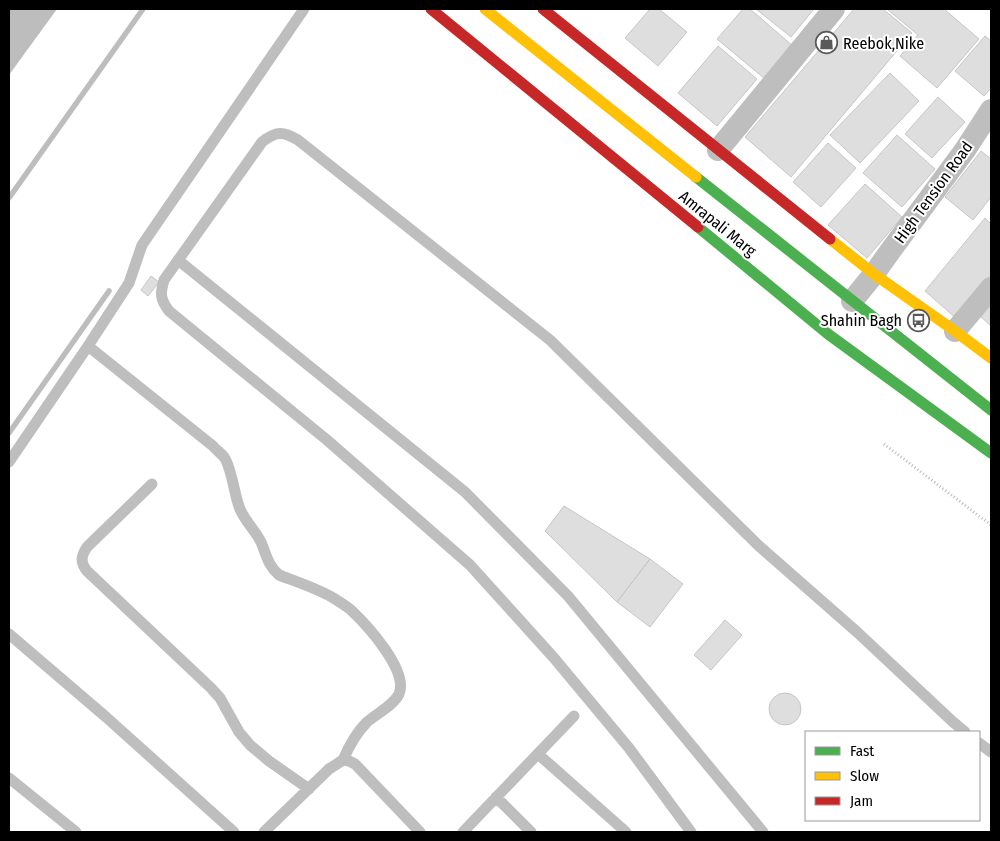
<svg xmlns="http://www.w3.org/2000/svg" width="1000" height="841" font-family="'Fira Sans Condensed',sans-serif">
	<rect width="100%" height="100%" fill="#fff"/>
	<path fill="#bdbdbd" d="M9 9H57L9 75Z"/>
	<g fill="none" stroke-linecap="round" stroke-linejoin="round">
		<path stroke="#bdbdbd" stroke-width="5.5" d="M9 198 143 9
			M9 433 109 291"/>
	</g>
	<path fill="#dedede" stroke="#c6c6c6" d="M650 9H659L687 32 658 66 625 38Z
		M743 9H750L793 46 765 79 717 39Z
		M756 9H814L791 37Z
		M854 9H883L912 33 791 177 745 137Z
		M887 9H944L979 39 937 88 900 56 918 35Z
		M985 36 991 41V88L984 96 955 71Z
		M718 46 757 79 717 126 678 93Z
		M890 73 919 101 860 163 830 135Z
		M938 97 965 122 932 158 905 134Z
		M897 135 935 169 902 207 863 173Z
		M828 143 856 168 821 207 793 182Z
		M981 151 991 159V197L973 220 945 197Z
		M865 184 902 217 867 258 828 225Z
		M985 218 991 224V278L957 319 925 291Z
		M151 276 159 282 148 296 141 290Z
		M991 300V326L979 315Z
		M564 506 650 559 617 602 545 531Z
		M650 559 683 584 650 627 617 602Z
		M725 620 742 635 711 670 694 655Z
		M769 709a16 16 0 1 1 32 0a16 16 0 1 1-32 0Z"/>
	<g fill="none" stroke-linecap="round" stroke-linejoin="round">
		<path stroke="#b9b9b9" stroke-width="3" stroke-dasharray="1 2.5" stroke-linecap="butt" d="M884 444 991 525"/>
		<path stroke="#bebebe" stroke-width="11" d="M178 260 465 492 568 596 763 832
			M88 346 213 446C216 450 221 453 224 457 232 468 234 495 240 509 245 521 255 530 261 542 266 554 268 566 279 575 297 582 319 589 335 599 341 603 346 606 351 610 367 625 409 671 399 694 394 705 376 714 367 722 356 733 349 746 343 760
			M9 462 88 346 129 283 142 245 304 9
			M152 484 87 547C81 556 80 562 87 571L211 688 220 698 239 732 250 745 269 761 309 789
			M9 634 106 717 234 832
			M979 743 991 752
			M538 754 626 832
			M9 778 76 832
			M496 797 531 832
			M264 832 329 769 343 760 349 761 355 764 420 832
			M463 832 574 716
			M691 832 629 748 554 658 470 565 327 440 169 311C160 299 160 294 164 280L262 142C276 131 283 131 298 140L550 340 759 546 857 632 952 721 965 732"/>
		<path stroke="#bebebe" stroke-width="22" d="M718 150 834 9
			M852 301 874 274 891 250 965 150 991 110
			M955 331 991 288"/>
		<path stroke="#4caf50" stroke-width="11" d="M696 177 991 410
			M698 227 828 334 991 453"/>
		<path stroke="#ffc107" stroke-width="11" d="M485 9 696 177
			M830 239 874 274 955 331 991 358"/>
		<path stroke="#c62828" stroke-width="11" d="M431 9 698 227
			M543 9 830 239"/>
	</g>
	<defs>
		<symbol id="shop-ring" viewBox="-11 -11 22 22"><circle r="9.5" fill="#fff" stroke="#595959" stroke-width="1.5"/><path d="M-5-2.5h2.3a2.7 3.5 0 0 1 5.4 0H5L5.5 6h-11ZM-1.5-2.5h3a1.5 2.3 0 0 0-3 0Z" fill="#595959"/></symbol>
		<symbol id="bus-ring" viewBox="-11 -11 22 22"><circle r="9.5" fill="#fff" stroke="#595959" stroke-width="1.5"/><path d="M-5-6H5V4H4V6H2V4H-2V6H-4V4H-5ZM-3.5-4V0h7V-4ZM-3.5 1.2v1.5H-2V1.2ZM2 1.2v1.5H3.5V1.2Z" fill="#595959"/></symbol>
	</defs>
	<g fill-rule="evenodd">
		<use href="#shop-ring" x="814" y="30" width="25" height="25"/>
		<use href="#bus-ring" x="906" y="308" width="25" height="25"/>
	</g>
	<g text-anchor="middle" stroke-width="4" stroke-linejoin="round" paint-order="stroke">
		<g font-size="16" fill="#000" stroke="#fff" text-anchor="start">
			<text x="843" y="49">Reebok,Nike</text>
			<text x="902" y="326" text-anchor="end">Shahin Bagh</text>
		</g>
		<g font-size="16" fill="#000" stroke="#fff">
			<text transform="translate(933 192) rotate(-54)" y="6">High Tension Road</text>
			<text transform="translate(718 223) rotate(39)" y="6">Amrapali Marg</text>
		</g>
	</g>
	<rect width="1000" height="841" fill="none" stroke="#000000" stroke-width="20"/>
	<rect x="805" y="731" width="175" height="90" fill="#ffffff" stroke="#999999"/>
	<rect x="815" y="747" width="25" height="8" fill="#4caf50" stroke="#999999"/>
	<text x="850" y="756" font-size="15" fill="#000000">Fast</text>
	<rect x="815" y="772" width="25" height="8" fill="#ffc107" stroke="#999999"/>
	<text x="850" y="781" font-size="15" fill="#000000">Slow</text>
	<rect x="815" y="797" width="25" height="8" fill="#c62828" stroke="#999999"/>
	<text x="850" y="806" font-size="15" fill="#000000">Jam</text>
</svg>
